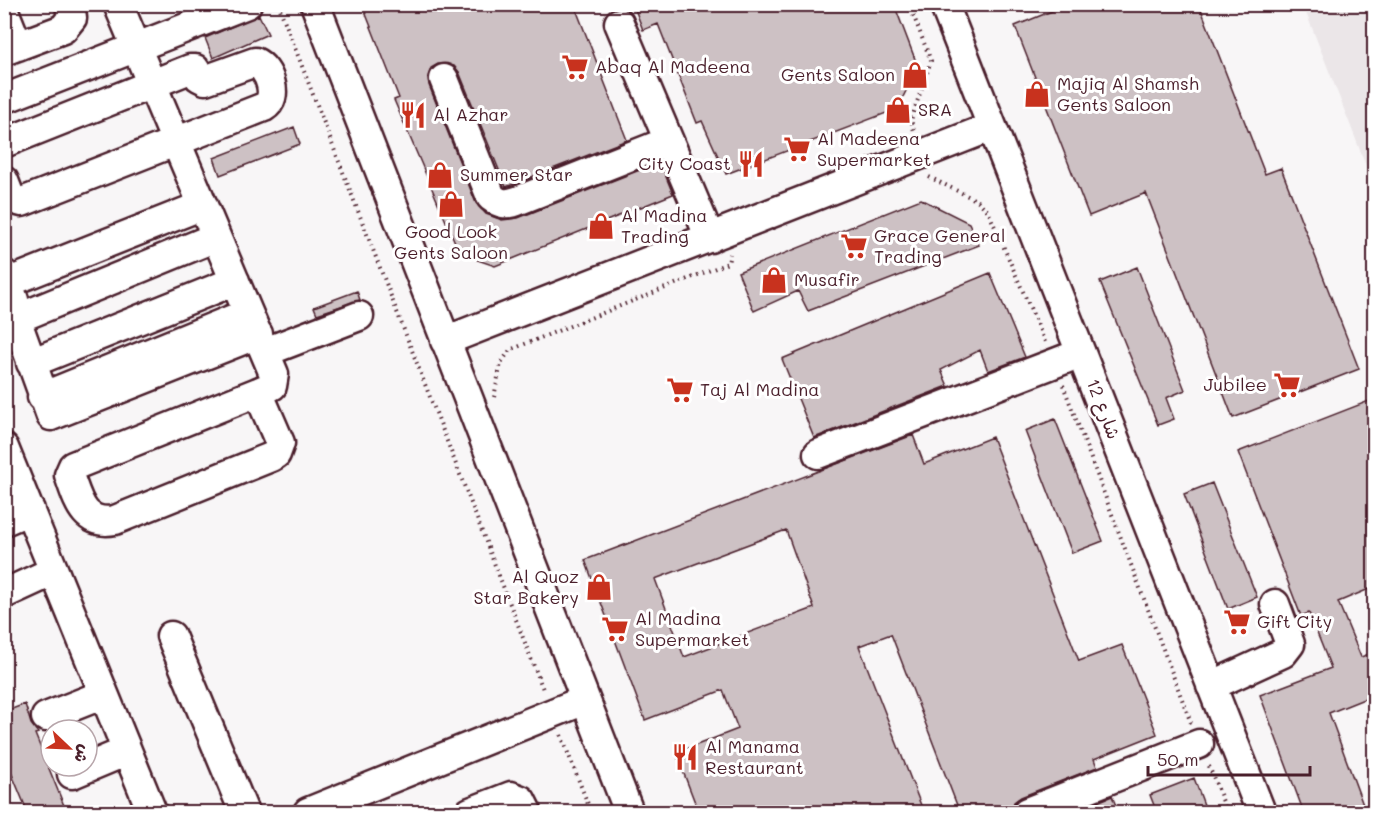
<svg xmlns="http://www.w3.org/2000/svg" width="1379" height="817" font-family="Mali,'Playpen Sans Arabic',sans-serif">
	<rect width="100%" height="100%" fill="#f8f6f7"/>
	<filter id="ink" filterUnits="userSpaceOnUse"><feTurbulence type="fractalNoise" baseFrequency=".0167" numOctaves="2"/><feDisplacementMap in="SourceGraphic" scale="12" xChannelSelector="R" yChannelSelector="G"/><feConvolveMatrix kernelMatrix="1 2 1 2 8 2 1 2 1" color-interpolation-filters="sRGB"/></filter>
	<g filter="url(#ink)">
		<path fill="#ebe6e8" d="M1303 5H1374V187L1353 132Z"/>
		<path fill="#cdc1c4" stroke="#4a1f2b" stroke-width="1.5" fill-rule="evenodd" d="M362 4H574L627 140 506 187 459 72 454 66 438 64 431 68 428 76 429 85 476 203 486 214 502 220 518 218 660 162 673 194 495 266 460 254 394 100 399 98Z
			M633 4H894L918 67 897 109 726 174 702 121 697 123 658 24 643 30Z
			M1069 4H1199L1265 174 1281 168 1359 369 1233 418 1146 193 1089 216 1015 26Z
			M259 15 268 34 213 58 205 38Z
			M294 127 300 144 220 175 214 158Z
			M921 199 969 223 979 245 808 311 798 291 754 311 738 272Z
			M1137 267 1185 390 1166 398 1174 419 1158 425 1100 282Z
			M990 273 1025 357 988 371 980 350 941 370 948 386 814 438 782 359Z
			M357 291 360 300 317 314 314 307Z
			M1374 399V587L1338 602 1361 657 1374 652V695L1329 713 1366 813H1304L1260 695 1331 668 1309 613 1301 616 1238 452Z
			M1055 419 1103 541 1072 553 1025 431Z
			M913 435 924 464 992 437 1079 661 1122 645 1157 734 1094 759 1097 767 1021 797 1014 802 1011 813H960L891 634 859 646 924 813H699L676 753 738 729 723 690 645 720 585 560ZM786 530 814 608 684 657 655 579Z
			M1212 483 1257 597 1228 609 1184 494Z
			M25 704 31 724 38 733 35 734 67 813H28L4 755V712Z
			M1194 778 1207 813H1157L1150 795Z
			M1112 796 1119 813H1071Z"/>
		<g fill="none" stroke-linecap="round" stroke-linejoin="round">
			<defs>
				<path id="minor" d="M118 4 274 374 272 386 258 392
					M315 4 629 812
					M944 4 1261 812
					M4 11 18 46
					M619 23 710 238
					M4 51 63 29 72 18 70 4
					M444 79 491 197C500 204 506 205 517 201L669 141
					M4 99 247 4
					M4 143 190 69H195L199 77 205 80 255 62C269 68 280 98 264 107L22 202 11 199 4 181
					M4 274 14 300 16 319 51 416 258 334
					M9 282 203 205
					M16 319 216 237
					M445 341 991 127
					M265 352 359 316
					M31 363 235 281
					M258 392 280 443 276 454 271 457 115 520C83 526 78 500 69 475L73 466Z
					M42 397 248 313
					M4 448 152 812
					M818 454 1081 353
					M4 521 30 510
					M4 594 54 571
					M171 636 244 812
					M1211 686 1283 653 1290 644 1275 604
					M46 717 104 694
					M72 774 127 751
					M308 812 585 700
					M470 812 511 796 521 800 527 812
					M1027 812 1199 744"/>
			</defs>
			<use href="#minor" stroke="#4a1f2b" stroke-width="33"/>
			<path stroke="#4a1f2b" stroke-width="4" stroke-dasharray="1.5 4.5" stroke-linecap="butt" d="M278 4 544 692
				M909 4 931 61 911 120 914 131
				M929 177 978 201 988 211 1045 342
				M1063 385 1191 723
				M494 397 501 363 510 350 728 263 730 254
				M561 735 591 812
				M1209 766 1227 812"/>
			<use href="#minor" stroke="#fff" stroke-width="28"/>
		</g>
	</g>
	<defs>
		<symbol id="supermarket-bare" viewBox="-9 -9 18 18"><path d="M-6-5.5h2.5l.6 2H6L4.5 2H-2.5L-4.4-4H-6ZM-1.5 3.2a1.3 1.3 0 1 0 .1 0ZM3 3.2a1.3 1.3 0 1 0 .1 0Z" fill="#c8321e" stroke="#fff" stroke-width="2.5" paint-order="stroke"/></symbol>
		<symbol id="shop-bare" viewBox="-9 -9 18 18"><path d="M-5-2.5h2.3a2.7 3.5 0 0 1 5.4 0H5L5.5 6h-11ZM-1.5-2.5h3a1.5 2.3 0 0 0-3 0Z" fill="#c8321e" stroke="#fff" stroke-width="2.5" paint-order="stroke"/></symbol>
		<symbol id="restaurant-bare" viewBox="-9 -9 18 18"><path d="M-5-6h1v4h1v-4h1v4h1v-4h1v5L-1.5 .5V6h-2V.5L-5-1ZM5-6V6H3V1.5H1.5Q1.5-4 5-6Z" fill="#c8321e" stroke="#fff" stroke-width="2.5" paint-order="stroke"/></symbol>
	</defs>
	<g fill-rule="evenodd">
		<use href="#supermarket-bare" x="556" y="48" width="38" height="38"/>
		<use href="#shop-bare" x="896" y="56" width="38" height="38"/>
		<use href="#shop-bare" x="1018" y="75" width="38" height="38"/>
		<use href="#shop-bare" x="879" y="91" width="38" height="38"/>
		<use href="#restaurant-bare" x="394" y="96" width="38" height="38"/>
		<use href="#supermarket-bare" x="778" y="130" width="38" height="38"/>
		<use href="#restaurant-bare" x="732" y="145" width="38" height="38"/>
		<use href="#shop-bare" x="421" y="156" width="38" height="38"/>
		<use href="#shop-bare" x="432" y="185" width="38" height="38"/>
		<use href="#shop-bare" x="582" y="207" width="38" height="38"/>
		<use href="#supermarket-bare" x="835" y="227" width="38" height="38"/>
		<use href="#shop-bare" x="755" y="261" width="38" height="38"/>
		<use href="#supermarket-bare" x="1268" y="366" width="38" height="38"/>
		<use href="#supermarket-bare" x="661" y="371" width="38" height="38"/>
		<use href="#shop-bare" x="580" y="568" width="38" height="38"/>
		<use href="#supermarket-bare" x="1218" y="603" width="38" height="38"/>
		<use href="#supermarket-bare" x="596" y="610" width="38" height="38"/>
		<use href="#restaurant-bare" x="666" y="738" width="38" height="38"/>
	</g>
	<g text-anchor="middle" stroke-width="6" stroke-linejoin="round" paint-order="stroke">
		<g font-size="18" fill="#4a1f2b" stroke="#fff" text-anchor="start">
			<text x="595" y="73">Abaq Al Madeena</text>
			<text x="895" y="81" text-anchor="end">Gents Saloon</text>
			<text x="1057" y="90">Majiq Al Shamsh<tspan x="1057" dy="21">Gents Saloon</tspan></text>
			<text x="918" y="116">SRA</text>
			<text x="433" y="121">Al Azhar</text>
			<text x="817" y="145">Al Madeena<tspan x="817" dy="21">Supermarket</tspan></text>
			<text x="731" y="170" text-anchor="end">City Coast</text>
			<text x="460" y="181">Summer Star</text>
			<text x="621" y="222">Al Madina<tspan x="621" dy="21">Trading</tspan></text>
			<text x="451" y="238" text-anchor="middle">Good Look<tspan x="451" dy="21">Gents Saloon</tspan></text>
			<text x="874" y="242">Grace General<tspan x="874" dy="21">Trading</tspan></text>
			<text x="794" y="286">Musafir</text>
			<text x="1267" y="391" text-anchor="end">Jubilee</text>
			<text x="700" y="396">Taj Al Madina</text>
			<text x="579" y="583" text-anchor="end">Al Quoz<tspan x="579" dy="21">Star Bakery</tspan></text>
			<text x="635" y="625">Al Madina<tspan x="635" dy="21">Supermarket</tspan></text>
			<text x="1257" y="628">Gift City</text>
			<text x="705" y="753">Al Manama<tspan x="705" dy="21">Restaurant</tspan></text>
		</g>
		<g font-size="18" fill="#4a1f2b" stroke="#fff">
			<text transform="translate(1103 409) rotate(69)" y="6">شارع 12</text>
		</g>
	</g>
	<rect width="1379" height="817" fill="none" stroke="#fff" stroke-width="24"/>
	<rect x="12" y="12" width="1355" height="793" fill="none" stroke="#4a1f2b" stroke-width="2" filter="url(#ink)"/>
	<g transform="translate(69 748) rotate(113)"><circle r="28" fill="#ffffff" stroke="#b7a5aa" stroke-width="1.5"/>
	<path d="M0-4.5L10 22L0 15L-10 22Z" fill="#c8321e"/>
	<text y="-9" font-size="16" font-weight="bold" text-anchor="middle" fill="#4a1f2b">ش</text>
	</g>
	<path d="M1148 766v9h162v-9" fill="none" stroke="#4a1f2b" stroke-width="3"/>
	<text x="1157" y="766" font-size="18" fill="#4a1f2b" stroke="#ffffff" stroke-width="4.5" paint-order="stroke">50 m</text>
</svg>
